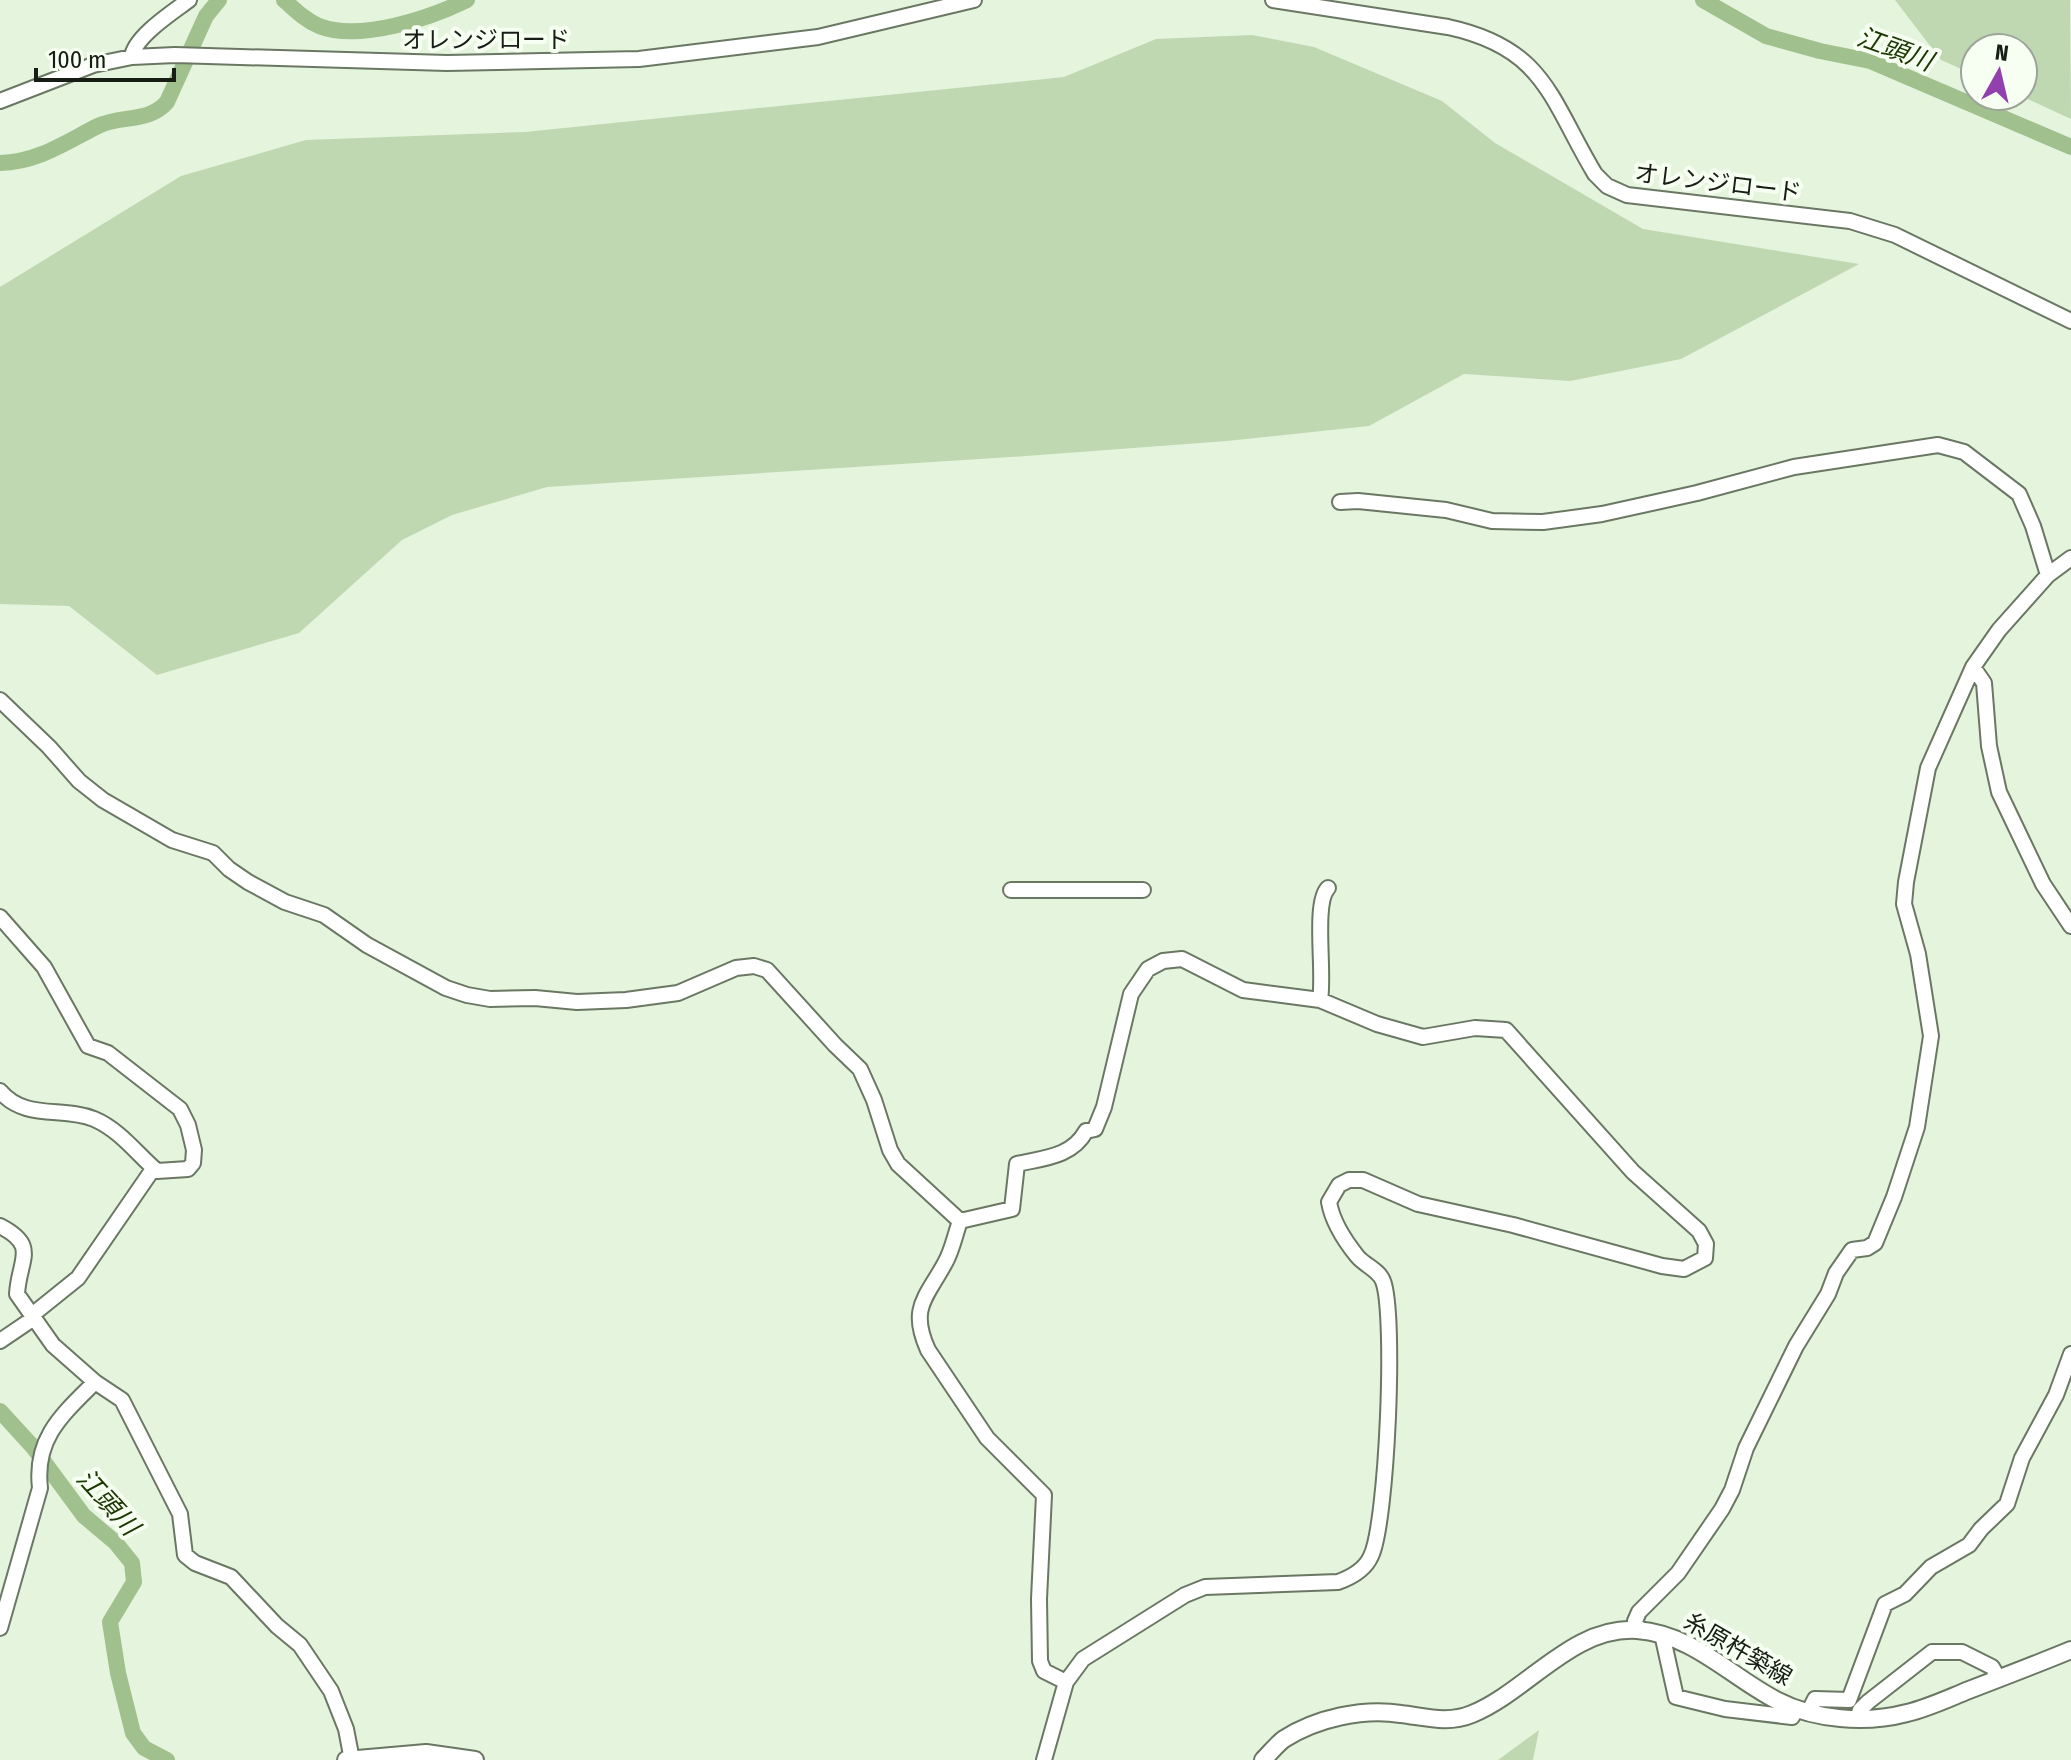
<svg xmlns="http://www.w3.org/2000/svg" width="2071" height="1760" font-family="'Fira Sans Condensed','Noto Sans JP',sans-serif">
	<rect width="100%" height="100%" fill="#e5f4dd"/>
	<path fill="#bfd8b1" d="M1895 0H2070L2071 119 2021 96H2023V48H1975V75L1941 60Z
		M1252 35 1314 47 1442 101 1495 143 1643 229 1859 264 1681 359 1570 381 1464 374 1369 426 1227 441 1026 456 547 487 452 515 402 540 299 633 157 675 69 606 0 604V287L181 176 306 140 525 132 1064 77 1156 39Z
		M1539 1730 1533 1760H1498Z"/>
	<g fill="none" stroke-linecap="round" stroke-linejoin="round">
		<path stroke="#a0c08d" stroke-width="16" d="M284 0C295 10 305 20 319 26 360 42 430 18 467 0
			M1703 0 1766 36 1820 51 1870 61 2071 147
			M0 163C38 162 66 142 98 126 121 115 149 123 167 102L206 16 219 0
			M0 1411 33 1447 84 1516 115 1542 132 1563 134 1582 110 1622 118 1673 133 1733 144 1748 167 1760"/>
		<defs>
			<path id="minor" d="M1273 0 1448 27C1545 48 1550 99 1595 174L1607 186 1627 195 1850 221 1895 235 2071 321
				M132 57C134 37 173 12 189 0
				M0 101 93 65 132 57 175 55 447 63 639 59 818 37 974 0
				M1340 502 1358 501 1446 510 1492 521 1543 522 1602 514 1697 493 1794 467 1938 445 1964 452 2019 494 2033 526 2048 575
				M1973 667 1984 683 1989 746 1999 792 2043 884 2071 926
				M0 700 49 747 79 781 103 800 172 840 213 853 229 869 248 882 285 902 324 915 367 945 446 988 467 995 490 999 535 998 577 1002 626 1000 678 993 736 968 754 966 767 970 835 1045 860 1069 874 1100 890 1150 898 1164 960 1221
				M1011 890H1143
				M0 917 44 967 88 1046 108 1053 180 1109 188 1125 194 1150 193 1163 188 1169 157 1171C137 1154 120 1130 94 1119 63 1106 25 1121 0 1091
				M1320 1000C1325 974 1313 903 1328 888
				M960 1221 1012 1209 1017 1164C1043 1158 1072 1157 1086 1131L1095 1129 1104 1107 1131 994 1148 969 1163 961 1182 959 1243 990 1320 1000 1377 1024 1423 1037 1475 1028 1506 1030 1633 1172 1699 1231 1706 1244 1705 1258 1684 1269 1662 1266 1513 1225 1418 1204 1363 1180H1349L1339 1185 1329 1202C1332 1220 1345 1241 1357 1256 1364 1265 1379 1270 1383 1281 1396 1314 1387 1524 1371 1556 1365 1570 1352 1577 1338 1582L1205 1587 1185 1595 1083 1659 1066 1682 1044 1760
				M960 1221C955 1235 952 1251 945 1263 926 1298 909 1308 928 1350L987 1438 1044 1495 1039 1599 1040 1661 1044 1671 1066 1682
				M0 1226C39 1246 19 1259 17 1294L53 1345 95 1382 122 1400 180 1514 185 1555 195 1563 231 1577 277 1626 300 1645 331 1691 346 1729 352 1760
				M32 1315 78 1278 153 1169
				M0 1341 34 1318
				M0 1628 40 1488C34 1438 63 1414 95 1382
				M1639 1630 1635 1621 1639 1612 1678 1573 1722 1509 1732 1490 1746 1448 1796 1346 1828 1294 1836 1273 1852 1250 1867 1248 1875 1243 1894 1197 1917 1127 1931 1036 1918 954 1904 904 1906 882 1928 768 1973 667 1999 630 2048 575 2071 558
				M1662 1634 1676 1697 1725 1709 1792 1717 1797 1709
				M1808 1713 1815 1699 1849 1700 1885 1604 1905 1594 1931 1567 1969 1545 1981 1529 2007 1504 2022 1458 2056 1395 2071 1354
				M1857 1719 1860 1710 1868 1702 1932 1652H1962L1992 1667 1999 1679"/>
			<path id="major" d="M346 1760 426 1753 475 1760
				M1263 1760C1270 1753 1277 1744 1284 1739 1317 1718 1363 1708 1401 1714 1426 1717 1448 1724 1472 1714 1528 1691 1572 1626 1637 1630 1692 1634 1730 1676 1776 1700 1815 1720 1865 1724 1907 1713 1928 1708 1949 1698 1969 1690 2003 1677 2037 1664 2071 1650"/>
		</defs>
		<use href="#minor" stroke="#6a7763" stroke-width="18"/>
		<use href="#major" stroke="#6a7763" stroke-width="20"/>
		<use href="#minor" stroke="#fff" stroke-width="14"/>
		<use href="#major" stroke="#fff" stroke-width="16"/>
	</g>
	<g text-anchor="middle" stroke-width="8" stroke-linejoin="round" paint-order="stroke">
		<g font-size="24" fill="#171c14" stroke="#f6fff1">
			<text x="486" y="48">オレンジロード</text>
			<text transform="translate(1718 183) rotate(7)" y="8">オレンジロード</text>
			<text transform="translate(1738 1649) rotate(30)" y="8">糸原杵築線</text>
		</g>
		<g font-size="26" font-style="italic" fill="#1b3801" stroke="#f6fff1">
			<text transform="translate(1895 49) rotate(20)" y="9">江頭川</text>
			<text transform="translate(108 1502) rotate(48)" y="9">江頭川</text>
		</g>
	</g>
	<g transform="translate(1999 72) rotate(8)"><circle r="38" fill="#f6fff1" stroke="#9da499" stroke-width="2"/>
	<path d="M0-6L14 30L0 20L-14 30Z" fill="#9340af"/>
	<text y="-12" font-size="22" font-weight="bold" text-anchor="middle" fill="#171c14">N</text>
	</g>
	<path d="M36 68v12h138v-12" fill="none" stroke="#171c14" stroke-width="4"/>
	<text x="48" y="68" font-size="24" fill="#171c14" stroke="#f6fff1" stroke-width="6" paint-order="stroke">100 m</text>
</svg>
